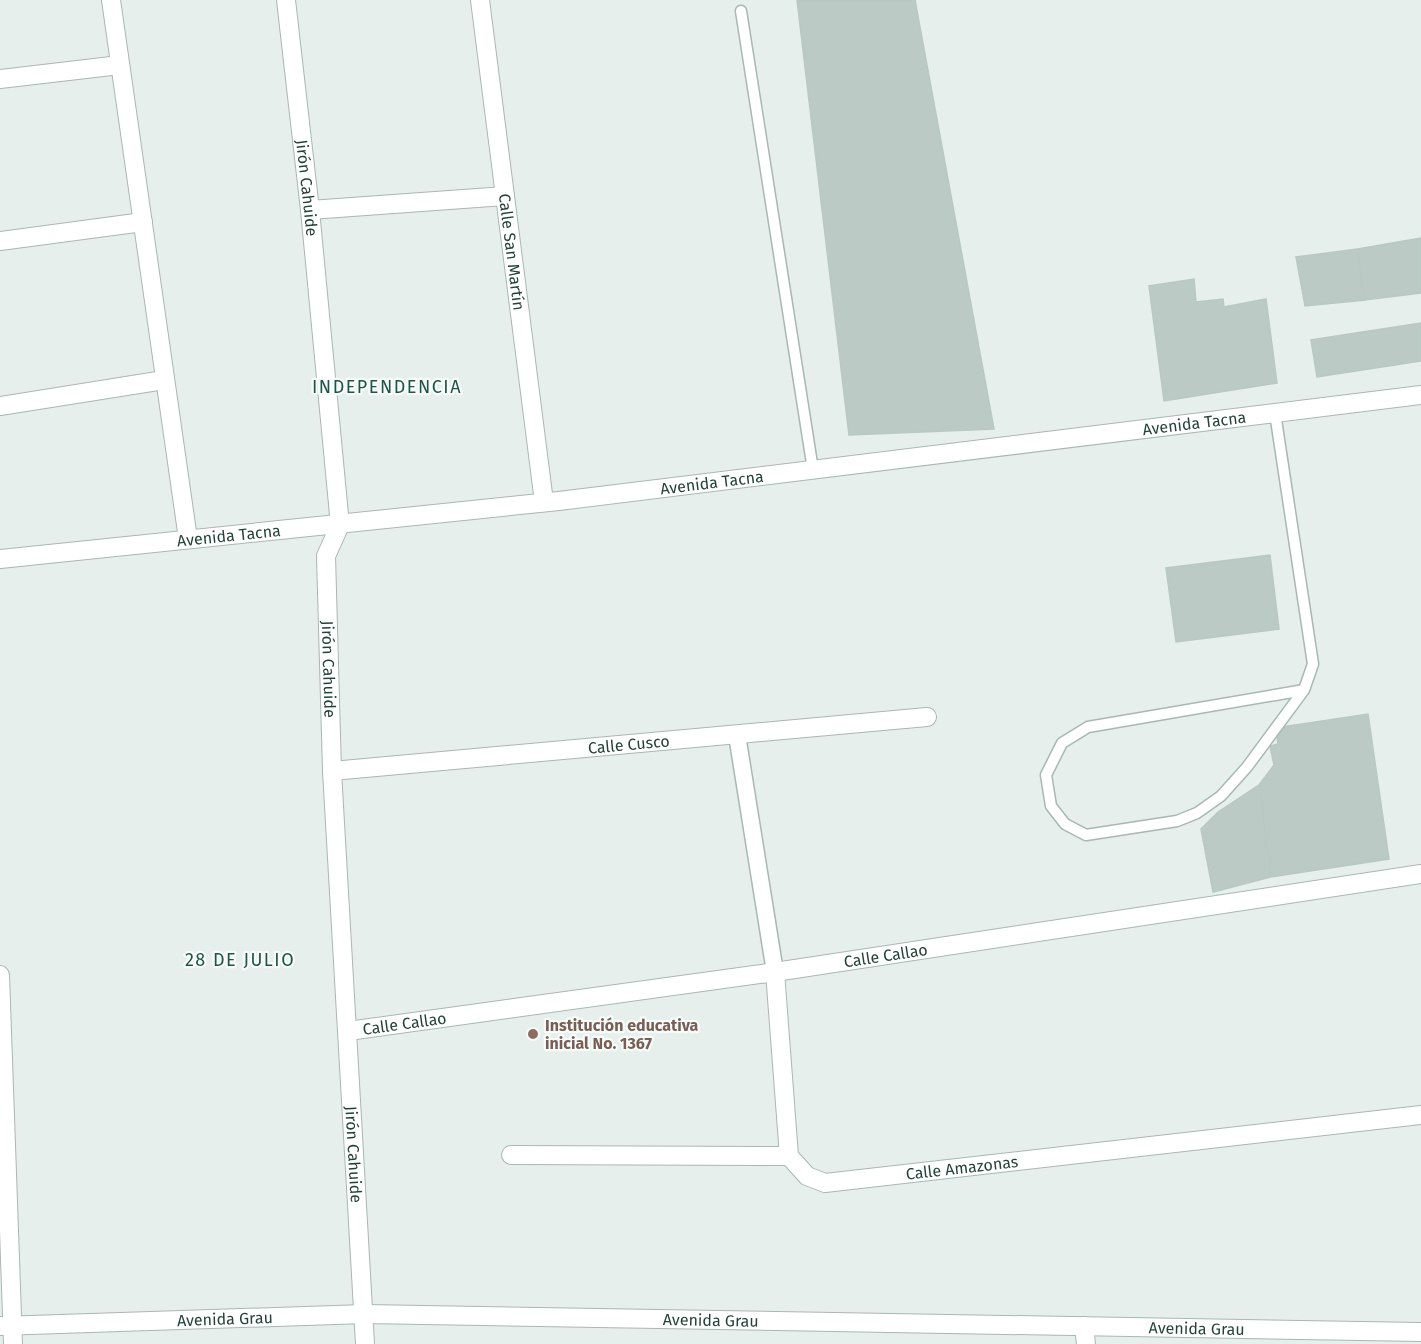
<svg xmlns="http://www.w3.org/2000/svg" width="1421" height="1344" font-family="'Fira Sans',sans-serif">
	<rect width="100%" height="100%" fill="#e6efeb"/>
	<path fill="#bbcac4" stroke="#b8c9c2" stroke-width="1.5" d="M797 0H915L994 429 849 435Z
		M1421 238V293L1365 300 1357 249Z
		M1357 249 1365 300 1305 306 1296 257Z
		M1194 279 1196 302 1223 299 1224 307 1266 299 1277 383 1164 401 1149 286Z
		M1421 323V361L1317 377 1311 340Z
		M1270 555 1279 629 1176 642 1166 568Z
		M1368 714 1389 859 1271 877 1259 785 1274 765 1270 746 1278 744 1276 728Z
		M1259 785 1271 877 1213 892 1201 829 1218 812Z"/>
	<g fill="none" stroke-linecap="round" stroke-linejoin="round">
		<defs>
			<path id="service" d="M741 11 813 470
				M1275 413 1313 664 1304 690 1247 767 1221 796 1197 813 1177 821 1086 835 1065 824 1051 806 1046 775 1062 743 1088 727 1304 690"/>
			<path id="pedestrian" d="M737 735 775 972"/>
			<g id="minor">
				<path d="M111 0 188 539"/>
				<path id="s1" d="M286 0 310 210 340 525 326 556 332 771 365 1344"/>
				<path id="s2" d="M480 0 544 502"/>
				<path d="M0 79 120 65"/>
				<path d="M310 210 505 196"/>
				<path d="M0 241 143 222"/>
				<path d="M0 406 164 380"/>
				<path id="s3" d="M332 771 927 717"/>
				<path d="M775 972 789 1156"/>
				<path d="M0 975 13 1344"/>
				<path id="s4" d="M348 1031 775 972 1421 874"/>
				<path id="s5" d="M511 1155 789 1156 807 1176 825 1183 1421 1115"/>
				<path d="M1084 1326 1086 1344"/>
			</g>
			<g id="tertiary">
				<path id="s6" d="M0 559 559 501 1421 395"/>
				<path id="s7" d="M0 1326 365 1314 1421 1332"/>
			</g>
		</defs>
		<use href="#service" stroke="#a8b8b2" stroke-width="13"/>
		<use href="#pedestrian" stroke="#a8b8b2" stroke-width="19"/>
		<use href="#minor" stroke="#a8b8b2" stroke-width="20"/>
		<use href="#tertiary" stroke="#a8b8b2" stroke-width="20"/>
		<use href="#service" stroke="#fff" stroke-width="10"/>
		<use href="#pedestrian" stroke="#fff" stroke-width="16"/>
		<use href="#minor" stroke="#fff" stroke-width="18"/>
		<use href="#tertiary" stroke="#fff" stroke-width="18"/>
	</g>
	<circle fill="#8d6e63" stroke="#f7fbf9" stroke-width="2" cx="533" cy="1034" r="6"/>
	<g text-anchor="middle" stroke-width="4.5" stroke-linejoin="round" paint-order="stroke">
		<g font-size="16" fill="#24423a" stroke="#f7fbf9">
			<text dy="6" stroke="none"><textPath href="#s1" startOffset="189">Jirón Cahuide</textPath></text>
			<text dy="6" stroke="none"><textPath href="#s2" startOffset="254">Calle San Martín</textPath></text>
			<text dy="6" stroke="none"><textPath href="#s6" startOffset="1202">Avenida Tacna</textPath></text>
			<text dy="6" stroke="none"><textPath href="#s6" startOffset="716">Avenida Tacna</textPath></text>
			<text dy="6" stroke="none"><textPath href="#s6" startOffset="230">Avenida Tacna</textPath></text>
			<text dy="6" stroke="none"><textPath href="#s1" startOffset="675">Jirón Cahuide</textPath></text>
			<text dy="6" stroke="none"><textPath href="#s3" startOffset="298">Calle Cusco</textPath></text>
			<text dy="6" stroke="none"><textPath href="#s4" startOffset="543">Calle Callao</textPath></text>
			<text dy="6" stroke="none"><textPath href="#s4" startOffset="57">Calle Callao</textPath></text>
			<text dy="6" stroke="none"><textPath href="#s1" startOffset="1161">Jirón Cahuide</textPath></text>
			<text dy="6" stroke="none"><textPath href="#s5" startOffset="462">Calle Amazonas</textPath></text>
			<text dy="6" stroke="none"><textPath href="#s7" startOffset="225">Avenida Grau</textPath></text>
			<text dy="6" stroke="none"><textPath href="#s7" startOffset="711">Avenida Grau</textPath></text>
			<text dy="6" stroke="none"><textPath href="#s7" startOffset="1197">Avenida Grau</textPath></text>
		</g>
		<g font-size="16" font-weight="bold" fill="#785e54" stroke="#f7fbf9" text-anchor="start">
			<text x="545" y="1031">Institución educativa<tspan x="545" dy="18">inicial No. 1367</tspan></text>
		</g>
		<g font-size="18" letter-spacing="1.5" fill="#1f5548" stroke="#f7fbf9">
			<text x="387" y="393">INDEPENDENCIA</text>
			<text x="240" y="966">28 DE JULIO</text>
		</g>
	</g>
</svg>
